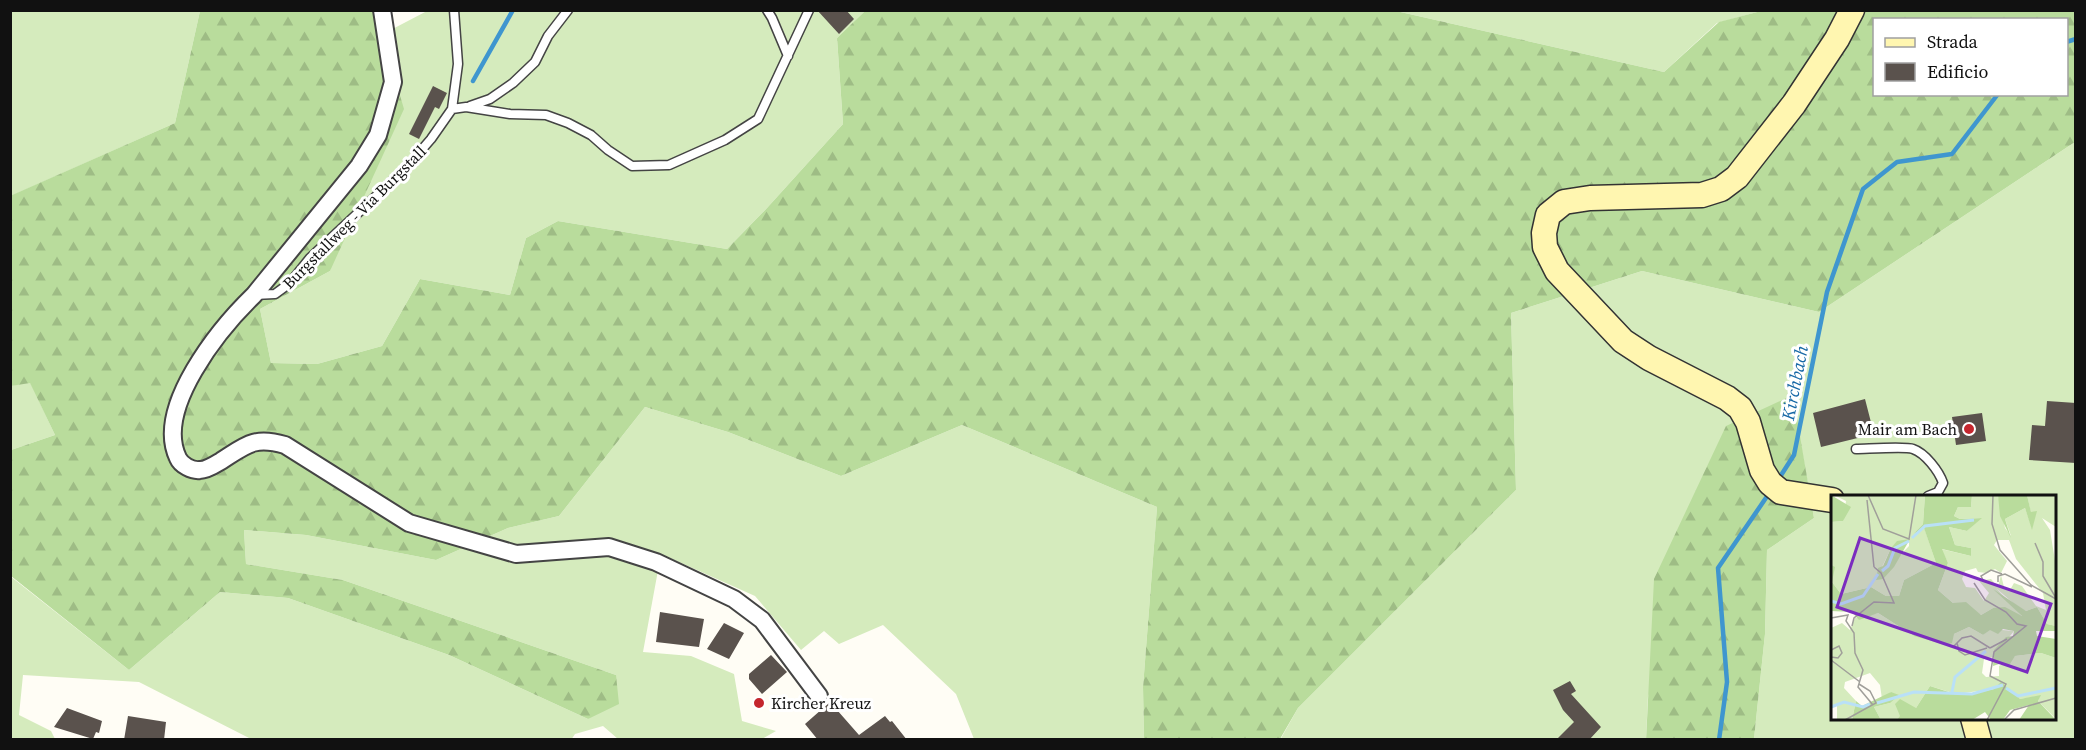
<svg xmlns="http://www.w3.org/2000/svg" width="2086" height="750" font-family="'Source Serif 4',serif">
	<defs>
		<pattern id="forest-firs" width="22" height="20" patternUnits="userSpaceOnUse" patternTransform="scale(1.5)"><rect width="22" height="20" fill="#b9dc9c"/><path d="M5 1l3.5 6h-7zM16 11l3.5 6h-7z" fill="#9ebc85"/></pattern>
	</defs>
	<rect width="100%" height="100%" fill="#fffdf5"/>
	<path fill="#d5ebbd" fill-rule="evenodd" d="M10 11H200L175 123 11 196Z
		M427 11H865L837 38 843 124 767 208 727 249 558 221 526 238 510 295 420 279 382 346 317 364 271 363 260 309 330 271 383 34Z
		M1396 11H1761L1717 23 1664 72Z
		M2075 142V739H1754L1765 634 1767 550 1814 518 1792 395 1648 696 1646 739 1280 740 1298 708 1516 490 1511 313 1642 271 1819 312ZM1832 496H2054V718H1832Z
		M30 382 55 435 11 450 10 386Z
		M645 407 728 432 841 476 962 425 1157 507 1143 687 1144 739H974L956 694 883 625 839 644 824 631 801 650 755 596 661 554 643 652 691 656 734 674 742 721 776 731 760 740 618 739 603 726 575 734 571 740 251 739 139 682 23 675 19 715 51 731 55 739H11L10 576 129 670 220 592 288 598 449 655 588 719 616 675 343 580 246 564 244 530 306 535 436 560 508 528 559 516Z"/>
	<path fill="url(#forest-firs)" fill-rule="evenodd" d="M200 11H375L404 109 330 271 260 309 271 363 317 364 382 346 420 279 510 295 526 238 558 221 727 249 767 208 843 124 837 38 865 11H1396L1664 72 1719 22 1761 11H2075V142L1819 312 1642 271 1511 313 1516 490 1298 708 1280 739H1144L1143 687 1157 507 962 425 841 476 728 432 645 407 559 516 508 528 436 560 306 535 244 530 246 564 343 580 616 675 619 704 588 719 449 655 288 598 220 592 129 670 11 576V450L55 435 30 383 11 386 10 196 175 123ZM1874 20H2066V94H1874Z
		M1793 395 1814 518 1767 550 1765 634 1754 739 1646 740 1654 579 1726 426Z"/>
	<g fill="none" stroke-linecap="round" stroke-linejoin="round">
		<path stroke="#3f96cf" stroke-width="4.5" d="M2066 42 2076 39
			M473 81 513 10
			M1778 480 1794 455 1827 292 1863 189 1897 162 1952 154 1998 94
			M1719 740 1727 682 1718 568 1770 492"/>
	</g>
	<path fill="#5a524d" d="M817 10H846L854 19 839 34Z
		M433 86 447 93 439 109 435 107 419 139 409 134Z
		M1865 399 1874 434 1821 447 1813 413Z
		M2047 401 2076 403V463L2029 460 2032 425 2045 426Z
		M1982 413 1986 441 1956 445 1952 417Z
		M660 612 704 619 699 647 656 642Z
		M724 623 744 633 729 659 707 649Z
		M771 655 787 672 762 694 749 679V674Z
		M1570 681 1576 691 1571 694 1601 727 1589 740H1556L1574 722 1563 710 1553 690Z
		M830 702 859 735 885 716 890 722 892 721 907 740H818L805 724Z
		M67 708 102 721 99 733 96 732 93 739 54 727Z
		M128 716 166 722 164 740H124Z"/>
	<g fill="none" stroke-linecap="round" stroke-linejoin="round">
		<defs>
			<path id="lane" d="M767 10 772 18 788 56
				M470 106 490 99 513 83 535 62 548 36 568 10
				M452 109 458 64 454 10
				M254 295 275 294 290 283 310 258 405 169 431 139 452 109 466 107 510 114 546 115 568 123 591 135 608 150 632 166 669 165 725 140 758 119 809 10
				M1856 449C1866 449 1906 446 1913 449 1925 453 1939 471 1943 483L1938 492 1928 496"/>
			<path id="street" d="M382 10 393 82 378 135 359 166 254 295C220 328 154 408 178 458 181 465 192 471 200 470 207 470 216 464 221 461 246 445 254 436 285 445L409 523 516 554 609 547 656 562 734 599 762 620 819 696"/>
			<path id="secondary" d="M1832 500 1781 492 1770 483 1762 470 1748 422 1740 408 1727 398 1649 358 1623 341 1557 271 1545 247 1544 233 1548 215 1564 202 1590 198 1702 195 1721 189 1737 177 1794 104 1837 39 1852 10
				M1973 718 1979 740"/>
		</defs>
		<use href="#lane" stroke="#444" stroke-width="11"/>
		<use href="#street" stroke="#444" stroke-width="20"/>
		<use href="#secondary" stroke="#333" stroke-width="27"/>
		<use href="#lane" stroke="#fff" stroke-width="8"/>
		<use href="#street" stroke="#fff" stroke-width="16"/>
		<use href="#secondary" stroke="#fff6b0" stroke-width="24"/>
	</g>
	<g fill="#c4262e" stroke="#fff" stroke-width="2">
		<circle cx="1969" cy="429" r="6"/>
		<circle cx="759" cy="703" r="6"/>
	</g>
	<g text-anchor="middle" stroke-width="6" stroke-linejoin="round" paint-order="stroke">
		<g font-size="16" fill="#111" stroke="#fff">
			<text transform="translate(354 217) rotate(-45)" y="6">Burgstallweg - Via Burgstall</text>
		</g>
		<g font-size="16" fill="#111" stroke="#fff" text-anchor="end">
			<text x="1957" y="435">Mair am Bach</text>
			<text x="771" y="709" text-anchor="start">Kircher Kreuz</text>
		</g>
		<g font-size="18" font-style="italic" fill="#1768a6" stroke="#fff">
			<text transform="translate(1795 383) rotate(-79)" y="6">Kirchbach</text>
		</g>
	</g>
	<g transform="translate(1831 495)">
		<rect width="225" height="225" fill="#fffdf5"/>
		<path d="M3 0H94L92 29 82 39 93 32 105 68 73 85 68 101H55L40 92 10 99 1 87 0 27 12 26 15 6ZM78 45V51L45 85 60 53 66 47ZM141 0H167L174 33 180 41 174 24 194 13 201 33 205 17 200 18 196 0H225V32L211 23 219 35 225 72V131L216 129 206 112 195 116 189 114 165 93 191 121 162 113 150 120 122 108 107 95 117 68 110 54 140 61V53L124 50 118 32 136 36 150 23 129 24 123 21 127 12H140ZM166 45H178L185 64 212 98 215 115 205 111 191 91 183 88 179 95 173 92 170 80 167 92 160 84 148 86 158 98 153 106 144 93 135 92 131 84 134 76 145 73 147 77 156 78 164 74 170 78 176 66 163 50ZM47 118 83 141 123 139 138 132 152 140 159 134 183 136 162 162 153 164 151 178 155 182 168 181V171L184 161 210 158 225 163V224L207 206 209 201 189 204 163 194 125 199 99 191 85 213 66 225H50L43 212 59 208 60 197 51 204 49 190 39 178 14 187 13 193 25 206 21 225H0L6 224V210H0V133L11 128 19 135 24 123Z" fill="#d5ebbd" fill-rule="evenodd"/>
		<path d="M0 0 20 12 12 26 0 27ZM94 0H141L140 12H127L123 21 129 24 151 23 136 36 118 32 124 50 140 53V61L111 54 117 68 107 95 122 108 135 107 150 120 162 113 174 112 191 121 162 94 195 116 206 112 216 129 225 131V136H205L206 141 225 144V163L210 158 184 161 177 172 171 168 162 171 163 155 175 142 182 141 183 136 172 134 167 139 159 135 152 140 138 132 123 139 121 148 115 150 83 141 47 118 28 125 21 117 0 116V70L4 72 1 87 10 99 40 92 55 101H68L73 85 105 68 93 33 82 39 92 29ZM167 0H196L200 17 206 16 201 35 194 13 174 24 180 43 169 21ZM79 44 63 72 52 84 45 85 47 73 52 71 60 53 66 46ZM170 187 189 204 210 200 207 206 225 225H188L198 210 179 215 172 225H160L154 217 141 225H66L69 221 64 209 69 204 85 213 99 191 124 199 144 198 163 194ZM60 197 68 200 59 208 43 212 50 225H21L25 206 31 211Z" fill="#b9dc9c"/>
		<path fill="none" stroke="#b9e0f7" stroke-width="3" d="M81 43 94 31 143 25M51 76 57 71 64 53 78 46M0 106 10 109 32 101 47 79M175 193 187 201 225 193M121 197 124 182 155 156M46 208 83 197 141 199 172 190M0 212 13 207 32 212 39 209"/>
		<path fill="none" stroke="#a09f9a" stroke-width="1.5" d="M37 0 52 34 78 44 85 0M162 0 161 29 169 55 200 90 225 104M36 5 43 72M204 48 212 67V81L225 103M152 85 150 81 160 75 171 79M167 87V81L174 79 201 92M143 88 154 105 175 117 186 129 195 131 163 157 159 181 175 189 156 225M0 123 17 120 15 126 23 138 24 158 32 175 27 192 42 210M21 131 23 123 43 107 63 108 50 78 43 72M126 148 128 156 134 160 156 153M122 152 131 143 140 141 159 153M159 153 176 144M0 155 8 151 11 158 7 163 0 162M0 165 29 187M14 225 45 208 39 196 28 189M173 225 183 215 225 203"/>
		<path fill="#7b2cbf" fill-opacity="0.15" stroke="#7b2cbf" stroke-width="3" d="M29 43 220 109 196 177 6 112Z"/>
		<rect width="225" height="225" fill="none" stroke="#111" stroke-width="3"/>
	</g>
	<rect width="2086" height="750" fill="none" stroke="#111111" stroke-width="24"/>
	<rect x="1873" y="18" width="195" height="78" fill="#ffffff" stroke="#a0a0a0" stroke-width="1.5"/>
	<rect x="1885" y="38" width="30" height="9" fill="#fff6b0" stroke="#a0a0a0" stroke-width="1.5"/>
	<text x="1927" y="48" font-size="18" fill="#111111">Strada</text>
	<rect x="1885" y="63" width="30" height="18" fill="#5a524d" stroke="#a0a0a0" stroke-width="1.5"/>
	<text x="1927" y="78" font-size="18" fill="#111111">Edificio</text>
</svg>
